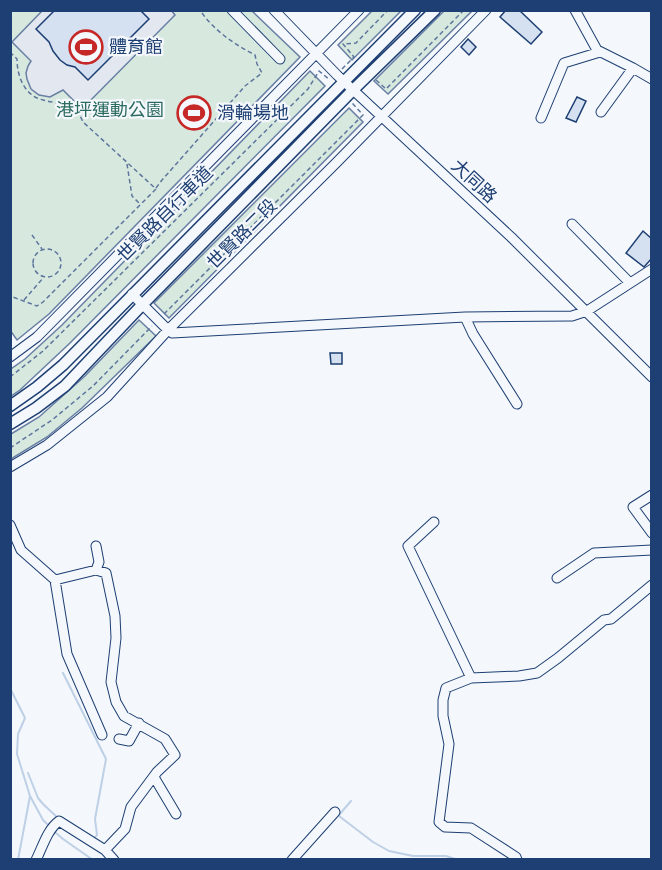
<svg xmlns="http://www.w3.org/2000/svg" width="662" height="870" font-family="Figtree,'Noto Sans TC',sans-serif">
	<rect width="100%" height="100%" fill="#f4f7fb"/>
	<path fill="#d7e8df" stroke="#687fa3" stroke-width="1.5" d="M10 11H252L300 57 49 314 17 340 10 330Z
		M372 11H401L352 60 338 45Z
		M444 11H472L388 94 374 81Z
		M310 71 325 86 70 343 20 390 11 396V369L25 359 62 325Z
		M349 108 363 122 169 318 154 303Z
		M139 320 156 336 82 408 47 437 11 459V434L39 417 85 376Z"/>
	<path fill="#e3e8f0" stroke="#687fa3" stroke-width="1.5" d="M171 10 175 15 82 109 63 90 50 97 39 95 31 89 27 79 26 73 28 66 31 61 12 42 42 11Z"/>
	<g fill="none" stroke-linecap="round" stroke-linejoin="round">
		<path stroke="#bed0e5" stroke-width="2" d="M63 673 106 759 95 819 97 835 93 840
			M10 688 25 718 18 734 17 754 30 796 18 860
			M28 773 38 798 43 804 58 818
			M30 796 43 820 47 824
			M339 815 351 801
			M339 816 373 842 389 851 413 856H446L458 860
			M56 833 63 839 93 860"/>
	</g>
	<path fill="#d5e0f0" stroke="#1d3f73" stroke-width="1.5" d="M55 10H140L149 19 88 80 75 67 67 65 60 60 53 51 49 42 36 29Z
		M506 10H519L542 32 531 44 500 17Z
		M468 39 476 47 469 55 461 47Z
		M577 97 586 101 576 122 566 118Z
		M643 231 652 239V258L644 267 626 253Z
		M330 353H342V364H331Z"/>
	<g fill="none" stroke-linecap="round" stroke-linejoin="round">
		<defs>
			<path id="minor" d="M232 10 280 59
				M274 10 337 75 511 237 652 377
				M575 10 597 50 633 68 652 79
				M601 112 633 68
				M541 118 564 63 600 52
				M572 224 630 283
				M132 294 168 330 172 333 465 317 572 316 587 311 652 269
				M465 317 473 334 517 404
				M10 357 37 337 359 10
				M10 467 47 445 107 397 168 330 336 163 486 10
				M652 495 633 507 652 533
				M434 522 408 546 471 678 446 688 443 700V716L449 744 439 822 445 827 471 828 516 857 517 860
				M10 525 21 550 55 580 96 570 106 573 115 616 116 638 111 682 116 702 124 716 165 739 175 755 157 772 131 807 125 829 105 850
				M96 570 99 562 96 546
				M557 578 594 553 652 550
				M55 580 67 654 102 735
				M471 678 519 676 537 673 558 658 604 620 611 619 652 585
				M119 739 129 741 139 723
				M154 777 176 814
				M36 860C43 846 47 830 59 821L105 850 114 860
				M292 860 335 812"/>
			<path id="major" d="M10 406 37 387 63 365 415 10
				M10 424 36 408 65 386 142 305 353 90 435 10"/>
		</defs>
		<use href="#minor" stroke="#1d3f73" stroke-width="11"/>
		<use href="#major" stroke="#1d3f73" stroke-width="13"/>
		<path stroke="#5e769c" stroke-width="1.5" stroke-dasharray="4.5 3" stroke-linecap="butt" d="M173 12 174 10
			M10 52 17 59C17 77 25 96 43 100 54 103 67 103 75 110 79 112 81 118 83 122L156 189 43 302 37 306 10 296
			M342 69 354 57 343 44 356 43 388 10
			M376 80 386 89 464 10
			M127 164 132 196 140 204
			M156 188 162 180 245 86 262 73 257 64 255 55C234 44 213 30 200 10
			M32 235 42 249
			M33 263a14 14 0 1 1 28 0a14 14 0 1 1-28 0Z
			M24 300 44 277
			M164 314 363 115 353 104 354 103
			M10 377 43 351 308 89 319 71 330 80
			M10 448 52 420 93 386 152 326"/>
		<use href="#minor" stroke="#f4f7fb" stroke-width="9"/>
		<use href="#major" stroke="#f4f7fb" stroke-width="10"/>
	</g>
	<defs>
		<symbol id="stadium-ring" viewBox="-11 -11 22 22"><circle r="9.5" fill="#f4f7fb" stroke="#c62828" stroke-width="1.5"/><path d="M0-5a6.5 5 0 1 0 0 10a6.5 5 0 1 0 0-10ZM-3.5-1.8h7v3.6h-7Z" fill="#c62828"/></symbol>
	</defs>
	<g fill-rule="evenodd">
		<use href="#stadium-ring" x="67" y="28" width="38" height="38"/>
		<use href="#stadium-ring" x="175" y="94" width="38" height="38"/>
	</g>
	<g text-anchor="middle" stroke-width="4.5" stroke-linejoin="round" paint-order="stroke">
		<g font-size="18" fill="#1d3f73" stroke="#f4f7fb" text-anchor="start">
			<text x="109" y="53">體育館</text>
			<text x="217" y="119">滑輪場地</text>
		</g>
		<g font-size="18" fill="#2c6c60" stroke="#f4f7fb">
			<text x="110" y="116">港坪運動公園</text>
		</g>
		<g font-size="18" fill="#1d3f73" stroke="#f4f7fb">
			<text transform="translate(474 181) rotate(43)" y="6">大同路</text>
			<text transform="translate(165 214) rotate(-45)" y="6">世賢路自行車道</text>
			<text transform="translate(242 234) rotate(-45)" y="6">世賢路二段</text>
		</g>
	</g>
	<rect width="662" height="870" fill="none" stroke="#1d3f73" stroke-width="24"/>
</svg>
